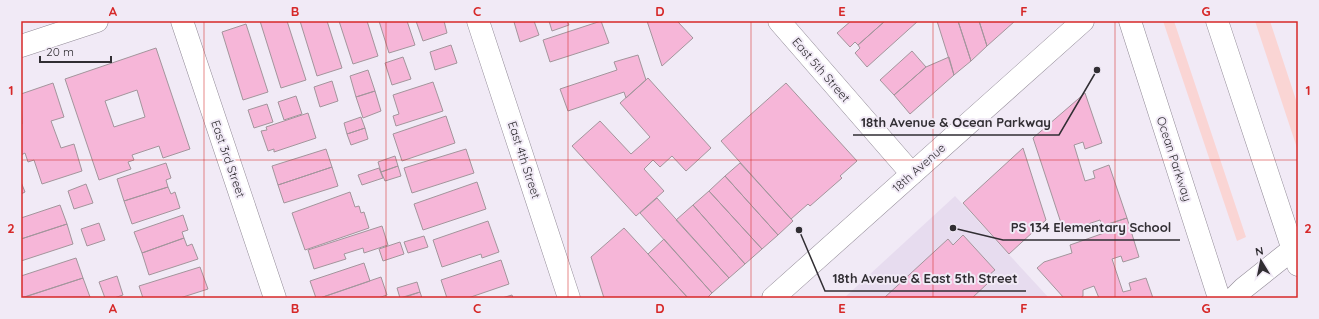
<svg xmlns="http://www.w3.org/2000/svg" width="1319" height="319" font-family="Quicksand,sans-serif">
	<rect width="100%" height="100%" fill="#f1eaf6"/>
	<path fill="#e7dcef" d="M955 196 1049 298H844Z"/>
	<path fill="#fad5d4" d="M1163 21H1174L1246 237 1237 241Z
		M1255 21H1270L1298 106V151Z"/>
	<path fill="#f6b6d8" stroke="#a3959c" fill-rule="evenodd" d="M260 21H287L306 80 281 88Z
		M300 21H327L342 68 317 76Z
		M339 21H367L378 56 353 64Z
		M379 21H407L415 45 389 53Z
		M416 21H444L447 33 423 41Z
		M518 21H534L539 35 520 42 514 22Z
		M549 21H567L569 25 552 31Z
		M601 21 609 43 550 62 543 40Z
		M647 21H679L678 22 693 38 662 66Z
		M851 21H885L858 45 855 42 850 47 837 33Z
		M885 21H918L867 67 855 53 860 48 858 45Z
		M937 21H958L971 61 954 75Z
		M958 21H979L987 46 971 61Z
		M979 21H1015L987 46Z
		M246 24 268 92 243 100 222 32Z
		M451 45 457 63 435 70 430 52Z
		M156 48 190 149 163 158 159 146 132 155 134 160 128 162 131 169 99 180 65 79ZM137 90 145 117 114 127 105 101Z
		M912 51 926 67 894 95 880 80Z
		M638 55 646 80 626 98 624 92 568 111 560 89 617 70 614 62Z
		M403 57 411 79 392 85 385 63Z
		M949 57 954 75 910 114 894 95 926 67Z
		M368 70 375 91 356 97 350 76Z
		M648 78 711 148 686 171 672 156 660 167 653 160 644 169 664 191 636 216 572 146 600 121 631 154 650 137 620 103Z
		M332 81 338 101 320 107 314 87Z
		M433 82 443 111 396 126 393 116 399 114 393 95Z
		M53 83 64 117 51 121 61 148 74 144 82 171 42 184 34 160 28 162 25 153 21 155V125L22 124 21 94Z
		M786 83 857 161 840 176 842 178 810 206 808 204 791 219 721 141Z
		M375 91 381 111 363 118 356 97Z
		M1085 93 1102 143 1085 149 1083 142 1074 145 1085 181 1095 178 1093 171 1109 165 1127 218 1102 226 1100 220 1064 232 1033 138Z
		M296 96 302 114 284 120 278 102Z
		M267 104 273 122 254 128 248 110Z
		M308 113 316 138 274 152V149L268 151 261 131 267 130 266 127Z
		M446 116 455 143 402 161 393 134Z
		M361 117 365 128 347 134 344 123Z
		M365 128 368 139 351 145 347 134Z
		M1023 148 1046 220 1009 254 963 203Z
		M326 149 332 167 278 185 272 166Z
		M466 149 474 173 412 193 404 168Z
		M395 156 398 166 381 172 378 162Z
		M166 163 171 178 166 180 168 187 124 201 117 179Z
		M740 163 793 221 778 235 725 176Z
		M398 166 401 176 385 181 381 172Z
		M332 167 338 186 284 203 278 185Z
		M379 168 383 178 362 185 358 175Z
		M725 176 778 235 762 249 709 191Z
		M21 182 25 192 21 194Z
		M477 182 486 209 423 230 414 204Z
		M86 184 93 203 74 209 68 191Z
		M168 187 171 194 175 192 180 208 132 224 124 201Z
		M709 191 762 249 745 264 693 205Z
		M350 192 355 207 359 206 361 213 364 212 369 228 305 250 292 213Z
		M657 198 729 278 712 293 640 213Z
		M60 205 67 224 21 239V218Z
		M693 205 745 264 729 278 676 220Z
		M183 215 188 230 182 232 184 238 142 253 134 232Z
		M1127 218 1139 257 1123 262 1121 256 1112 259 1123 292 1131 290 1129 283 1146 278 1153 298H1099L1094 286 1083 290V296L1080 298H1064L1037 268 1044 262 1072 253 1070 245 1104 233 1102 226Z
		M488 221 499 252 482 258 481 254 442 267 433 240Z
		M99 223 105 240 87 246 81 229Z
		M67 224 73 244 21 261V239Z
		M382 226 388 245 364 253 363 248 344 254 346 259 314 269 308 250Z
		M624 228 648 254 688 298H604L591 257Z
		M963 235 995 270 984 279 988 283 972 298H884L948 239 953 245Z
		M424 236 428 247 408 253 404 242Z
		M184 238 187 246 192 244 198 259 149 275 142 253Z
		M664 239 712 293 707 298H688L648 254Z
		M400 242 404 254 383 261 379 249Z
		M76 258 83 278 21 298V276Z
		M501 260 509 284 468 298H447L441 280Z
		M364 263 370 281 320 298H316L310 281Z
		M200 267 208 289 180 298H143L139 286Z
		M117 276 123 295 114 298H105L99 282Z
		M381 277 387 295 378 298H320Z
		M83 278 90 297 22 298Z
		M417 282 420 292 400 298 397 288Z
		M420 292 422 298H403Z
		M512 295 513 298H502Z"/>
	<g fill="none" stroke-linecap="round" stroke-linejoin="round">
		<defs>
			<path id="minor" d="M182 21 275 298
				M478 21 569 298
				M779 21 912 174
				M1130 21 1219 298
				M21 46 97 21
				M773 298 1083 21
				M1234 298 1244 288 1293 249"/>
			<path id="major" d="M1217 21 1298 265"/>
		</defs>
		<use href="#minor" stroke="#928b97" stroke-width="23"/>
		<use href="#major" stroke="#928b97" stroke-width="23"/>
		<use href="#minor" stroke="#fff" stroke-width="22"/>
		<use href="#major" stroke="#fff" stroke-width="22"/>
	</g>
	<path fill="none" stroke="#d62828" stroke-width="1" stroke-opacity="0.55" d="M204 21V298M386 21V298M568 21V298M751 21V298M933 21V298M1115 21V298M21 160H1298"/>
	<g text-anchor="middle" stroke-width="4" stroke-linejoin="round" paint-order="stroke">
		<g font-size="12" fill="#312e33" stroke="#f1eaf6">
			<text transform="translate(821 70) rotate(49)" y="4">East 5th Street</text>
			<text transform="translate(228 159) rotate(71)" y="4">East 3rd Street</text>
			<text transform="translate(1174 159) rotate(72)" y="4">Ocean Parkway</text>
			<text transform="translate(524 160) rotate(72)" y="4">East 4th Street</text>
			<text transform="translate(919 168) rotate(-42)" y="4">18th Avenue</text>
		</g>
	</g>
	<path fill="none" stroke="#312e33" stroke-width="1.5" d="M1097 70L1059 135H853M953 228L1003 240H1180M799 230L825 291H1026"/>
	<g fill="#312e33" stroke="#f1eaf6" stroke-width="1.5">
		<circle cx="1097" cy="70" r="4"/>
		<circle cx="953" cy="228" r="4"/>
		<circle cx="799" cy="230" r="4"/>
	</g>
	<g font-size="13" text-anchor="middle" font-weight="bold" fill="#312e33" stroke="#f1eaf6" stroke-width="4" stroke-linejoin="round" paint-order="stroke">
		<text x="956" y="127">18th Avenue &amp; Ocean Parkway</text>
		<text x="1091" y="232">PS 134 Elementary School</text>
		<text x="925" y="283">18th Avenue &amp; East 5th Street</text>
	</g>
	<rect width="1319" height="319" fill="none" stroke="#f1eaf6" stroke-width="44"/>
	<g transform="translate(1261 261) rotate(350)" stroke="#f1eaf6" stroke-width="3" paint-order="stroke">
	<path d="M0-3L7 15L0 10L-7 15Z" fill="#312e33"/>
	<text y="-6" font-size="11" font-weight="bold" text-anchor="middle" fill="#312e33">N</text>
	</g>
	<path d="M40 56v6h71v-6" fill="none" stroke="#312e33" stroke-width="2"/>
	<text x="46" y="56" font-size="12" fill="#312e33" stroke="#f1eaf6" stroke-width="3" paint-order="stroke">20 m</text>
	<rect x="22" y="22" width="1275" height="275" fill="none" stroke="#d62828" stroke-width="1.5"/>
	<g font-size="13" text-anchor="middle" font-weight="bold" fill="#d62828">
		<text x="113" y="16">A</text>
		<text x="295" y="16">B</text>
		<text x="477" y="16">C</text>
		<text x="660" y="16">D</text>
		<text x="842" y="16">E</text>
		<text x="1024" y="16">F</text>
		<text x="1206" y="16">G</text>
		<text x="11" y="95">1</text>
		<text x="1308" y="95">1</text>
		<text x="11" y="233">2</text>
		<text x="1308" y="233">2</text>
		<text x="113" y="313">A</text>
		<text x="295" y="313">B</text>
		<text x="477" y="313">C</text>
		<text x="660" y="313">D</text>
		<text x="842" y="313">E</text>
		<text x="1024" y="313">F</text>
		<text x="1206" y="313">G</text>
	</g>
</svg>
